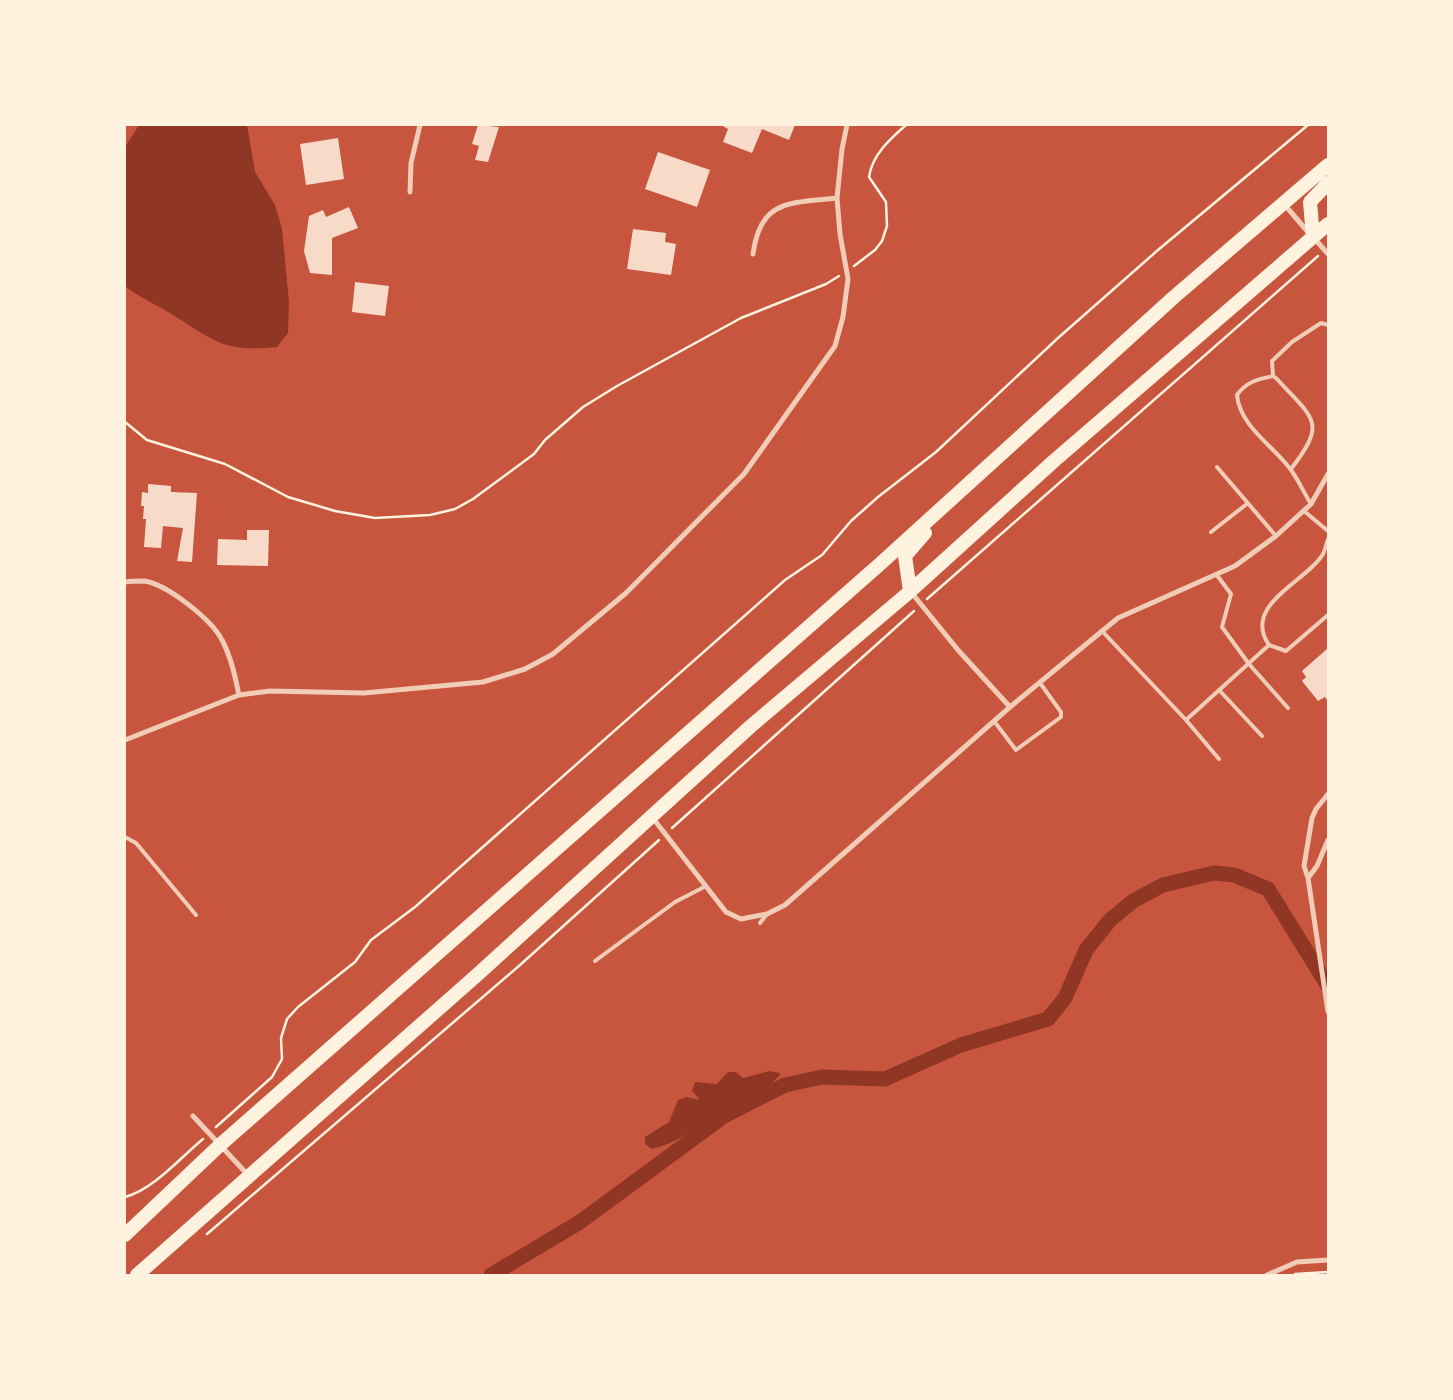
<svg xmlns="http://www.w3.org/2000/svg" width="1453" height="1400" font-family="Commissioner,sans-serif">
	<rect width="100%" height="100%" fill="#c8553d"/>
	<path fill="#8f3625" d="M139 125H247L255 172 275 205 282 229 289 302 288 333 277 347C221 353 213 339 168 312 153 303 139 297 125 286V147Z
		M770 1071 780 1073V1075C761 1096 745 1101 721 1114 698 1126 678 1143 652 1149L645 1144V1137L669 1122 678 1100 687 1097 700 1100 692 1091 695 1082 717 1084 728 1072H736L743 1078Z"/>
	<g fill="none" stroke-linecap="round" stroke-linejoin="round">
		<path stroke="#8f3625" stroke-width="15" d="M491 1275 580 1222 724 1116 785 1085 822 1077 885 1079 961 1045 1048 1019 1065 998 1086 950 1110 920 1133 901 1163 885 1214 873 1234 875 1268 889 1328 986"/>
	</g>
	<path fill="#f7dbc8" d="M478 125 499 127 488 162 475 160 479 146 472 144Z
		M721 125H795L789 140 762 129 752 153 723 142 728 129Z
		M338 138 344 179 306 185 300 144Z
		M658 152 710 170 697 207 645 189Z
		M349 207 358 228 332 238V275L310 273 304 251 309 216 323 210 326 217Z
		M633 229 666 233 665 242 676 244 671 275 627 269Z
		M355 282 389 286 385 316 352 312Z
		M148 484 171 486V492L197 493 192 562 177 561 183 528 163 526 161 548 144 547 146 519H143L144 506H141L142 492 148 493Z
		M247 530H269L268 566 217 565 218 539 247 540Z
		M1328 648V701L1325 697 1318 701 1302 681 1306 677 1302 671Z"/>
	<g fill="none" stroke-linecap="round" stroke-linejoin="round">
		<path stroke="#fff3e0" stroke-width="2.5" d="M854 266 875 250 882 241 887 226 886 202 869 177C872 155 890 139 906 125
			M125 422 147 440 225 464 288 497 335 511 375 518 430 515 455 509 473 499 534 454 545 440 583 407 617 386 741 318 826 284 839 276
			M927 599 1318 256
			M672 828 914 611
			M216 1127 272 1077 282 1059 281 1038 287 1019 298 1007 355 962 371 940 415 907 785 580 822 555 851 521 878 497 936 452 1058 338 1158 250 1308 125
			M125 1197C153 1190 181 1157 203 1139
			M207 1234 520 965 659 840
			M1295 1274 1328 1272"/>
		<path stroke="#f1ccb7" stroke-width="4" d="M1273 376 1272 361 1292 342 1321 323 1328 325
			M1217 467 1276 536
			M1291 469C1328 421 1313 419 1277 379L1273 376C1258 379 1246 382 1237 395 1240 427 1274 446 1291 470 1299 481 1304 493 1311 504
			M1304 511 1328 531
			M1211 532 1248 503
			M1216 574 1231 594 1222 627 1249 664 1288 708
			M1102 631 1186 720 1269 645 1286 651 1328 615
			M1269 645C1242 606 1303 583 1321 557 1325 553 1326 544 1328 539
			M1220 691 1262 736
			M1186 720 1219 759
			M994 721 1016 750 1061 717V712L1040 683
			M125 837 136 843 196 915
			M760 923 767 914
			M595 961 675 902 706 886"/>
		<path stroke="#f1ccb7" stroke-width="5" d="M410 192 411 163 420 125
			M1284 204 1308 232
			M1314 238 1328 254
			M753 254C760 199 791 203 837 198
			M125 582C131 581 138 581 144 581 167 584 212 620 222 640 231 657 235 676 239 695
			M911 592 958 650 1010 707
			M125 740 239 695 270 691 364 693 483 682 525 669 553 654 626 593 744 474 835 346 843 317 848 279 840 234 837 198 842 149 847 125
			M1328 794 1316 809 1312 818 1304 866 1308 878 1328 1012
			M652 817 726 912 741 919 767 914 785 905 1010 707 1118 618 1235 566 1276 536 1311 504 1328 474
			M1308 878 1317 866 1328 840
			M193 1116 248 1175
			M1267 1275 1297 1262 1328 1260"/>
		<path stroke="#fff3e0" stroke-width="14" d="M1313 237 1310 202 1328 183
			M910 591 905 556 925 533
			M125 1235 220 1145 880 564 1174 297 1328 165
			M137 1275 477 975 751 726 907 594 1055 460 1328 224"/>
	</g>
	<rect width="1453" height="1400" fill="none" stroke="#fff3e0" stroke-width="252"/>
</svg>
